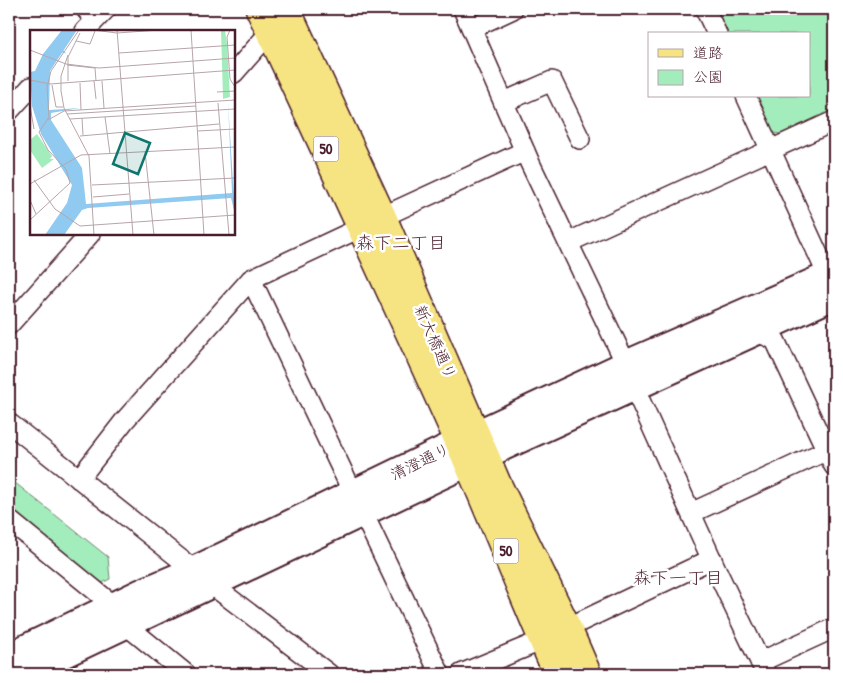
<svg xmlns="http://www.w3.org/2000/svg" width="843" height="683" font-family="'Patrick Hand','Klee One',sans-serif">
	<rect width="100%" height="100%" fill="#fff"/>
	<filter id="ink" filterUnits="userSpaceOnUse"><feTurbulence type="fractalNoise" baseFrequency=".02" numOctaves="2"/><feDisplacementMap in="SourceGraphic" scale="10" xChannelSelector="R" yChannelSelector="G"/><feConvolveMatrix kernelMatrix="1 2 1 2 8 2 1 2 1" color-interpolation-filters="sRGB"/></filter>
	<g filter="url(#ink)">
		<path fill="#a3edbc" stroke="#768674" d="M716 9H834V110L781 134 774 133 757 96H809V34H728Z
			M9 478 108 557 110 579 100 584 9 510Z"/>
		<g fill="none" stroke-linecap="round" stroke-linejoin="round">
			<defs>
				<path id="pedestrian" d="M83 9 88 15 93 9"/>
				<path id="minor" d="M463 9 530 163 626 364
					M705 9 717 34
					M472 28 513 9
					M85 31 106 9
					M234 73 270 32
					M746 96 828 276
					M504 102 552 81 580 139
					M9 111 31 87
					M382 217 525 151
					M569 242 834 121
					M251 279 353 493
					M9 325 90 234
					M756 331 775 340 834 466
					M634 387 716 569 766 674
					M9 423 194 570
					M79 479 125 420 251 279 362 227
					M363 513 440 674
					M691 513 834 447
					M9 520 113 605
					M212 585 329 674
					M126 625 186 674
					M567 628 712 559
					M760 662 834 628
					M461 674 543 640"/>
				<path id="secondary" d="M9 656 142 592 194 570 459 442 626 364 834 273
					M22 674 468 463 834 296"/>
				<path id="primary" d="M260 9C327 153 394 296 459 441 493 518 524 597 558 674
					M286 9 382 217 496 482 567 628 587 674"/>
			</defs>
			<use href="#pedestrian" stroke="#4a1f2b" stroke-width="18"/>
			<use href="#minor" stroke="#4a1f2b" stroke-width="22"/>
			<use href="#secondary" stroke="#4a1f2b" stroke-width="30"/>
			<use href="#primary" stroke="#4a1f2b" stroke-width="31"/>
			<use href="#pedestrian" stroke="#fff" stroke-width="14"/>
			<use href="#minor" stroke="#fff" stroke-width="19"/>
			<use href="#secondary" stroke="#fff" stroke-width="26"/>
			<use href="#primary" stroke="#f6e381" stroke-width="28"/>
		</g>
	</g>
	<g text-anchor="middle" stroke-width="5" stroke-linejoin="round" paint-order="stroke">
		<g fill="#fff" stroke="#80626b" stroke-width="1">
			<rect x="313.5" y="136.5" width="25" height="25" rx="4"/>
			<rect x="493.5" y="538.5" width="25" height="25" rx="4"/>
		</g>
		<g font-size="15" font-weight="bold" fill="#4a1f2b">
			<text x="326" y="154">50</text>
			<text x="506" y="556">50</text>
		</g>
		<g font-size="16" fill="#4a1f2b" stroke="#fff">
			<text transform="translate(436 342) rotate(66)" y="6">新大橋通り</text>
			<text transform="translate(420 461) rotate(-26)" y="6">清澄通り</text>
		</g>
		<g font-size="18" fill="#4a1f2b" stroke="#fff">
			<text x="401" y="249">森下二丁目</text>
			<text x="678" y="584">森下一丁目</text>
		</g>
	</g>
	<g transform="translate(30 30)">
		<rect width="205" height="205" fill="#fff"/>
		<path d="M191 0H195L197 14 200 67 193 69ZM7 104 22 126 20 129H24L12 138 0 120V110Z" fill="#a3edbc"/>
		<path d="M32 0H47L20 41 19 80 50 78 21 83V90L52 138 56 174 202 163 198 72 205 184 201 168 58 178 52 180 34 205H15L37 173 42 155 11 104 2 76 0 42 5 41 13 24Z" fill="#90caf0"/>
		<path fill="none" stroke="#90caf0" stroke-width="2.5" d="M9 49 12 38 35 3M10 49 25 19 32 21 27 16 38 0M9 53 7 70 13 91M10 55 9 69 15 90M16 94 23 110 40 130M16 97 39 130M37 183 48 157 40 134M37 185 49 160 42 134M22 205 35 187M24 205 35 189"/>
		<path fill="none" stroke="#b7a5aa" stroke-width="1" d="M63 0 87 3 129 0M87 0 103 205M161 0 174 205M200 0 197 7 200 49 205 57M46 11 60 14 65 1M0 20 36 34 69 38 205 28M89 23 205 15M38 25 31 46V61L34 78 59 126 64 205M37 35 65 38 66 51M0 50 20 54 205 40M38 51V27L50 3M64 51 66 69M72 51 74 78M50 53 51 80M22 55 26 77H33M187 62 205 61M188 73 199 205M0 76 4 99M37 84 166 76M75 87 80 124M52 88 53 105M40 89 205 79M18 90 34 81 205 70M168 101 205 99M50 106 189 94M115 122 124 205M4 150 25 179 50 196 205 185M0 154 51 125 205 117M62 155 205 148M63 167 99 164M0 170 6 184M0 190 40 153 36 139 18 120 9 102 19 87 17 57 21 41 49 0"/>
		<path fill="#0f766e" fill-opacity="0.15" stroke="#0f766e" stroke-width="2.5" d="M95 103 120 113 108 144 83 134Z"/>
		<rect width="205" height="205" fill="none" stroke="#4a1f2b" stroke-width="2.5"/>
	</g>
	<rect width="843" height="683" fill="none" stroke="#fff" stroke-width="30"/>
	<rect x="15" y="15" width="813" height="653" fill="none" stroke="#4a1f2b" stroke-width="2" filter="url(#ink)"/>
	<rect x="648" y="32" width="162" height="65" fill="#ffffff" stroke="#b7a5aa"/>
	<rect x="658" y="49" width="25" height="8" fill="#f6e381" stroke="#b7a5aa"/>
	<text x="693" y="58" font-size="15" fill="#4a1f2b">道路</text>
	<rect x="658" y="70" width="25" height="15" fill="#a3edbc" stroke="#b7a5aa"/>
	<text x="693" y="82" font-size="15" fill="#4a1f2b">公園</text>
</svg>
